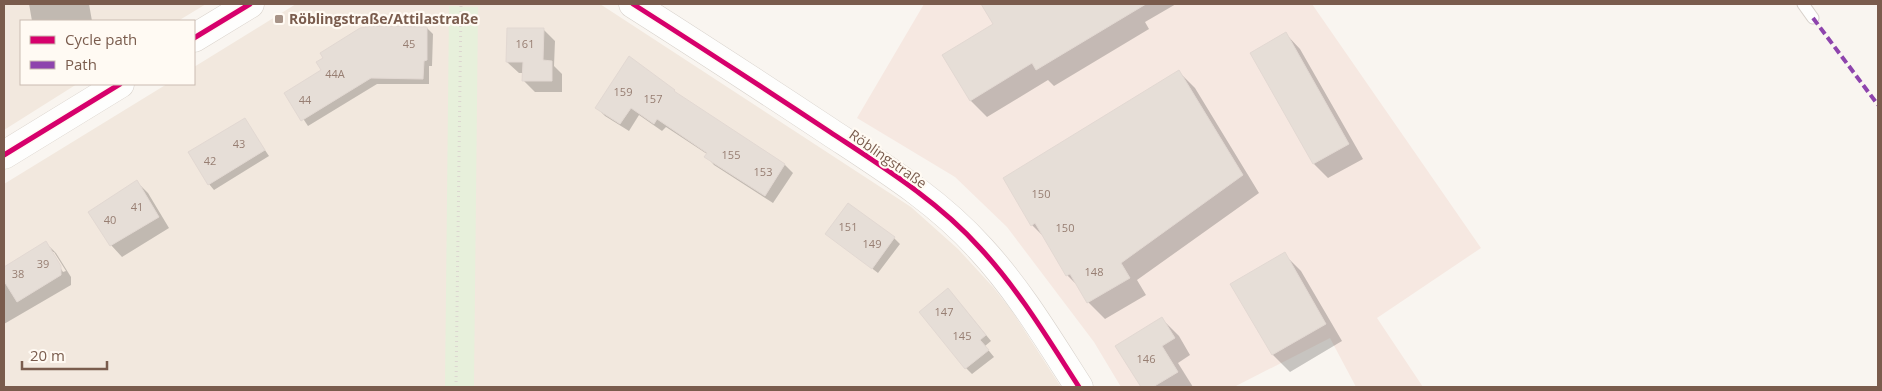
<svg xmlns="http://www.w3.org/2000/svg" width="1882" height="391" font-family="'Open Sans',sans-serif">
	<rect width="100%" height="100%" fill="#f9f5f0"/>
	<path fill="#f2e8de" d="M4 4H206L178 21H21V84H77L4 130Z
		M296 4H600L911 207 958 249 993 287 1012 311 1061 387H4V184L167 84H194V67Z"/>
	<path fill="#f6e8e1" d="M924 4H1312L1481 248 1377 318 1423 387H1356L1330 338 1234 387H1121L1094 342 1007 227 955 177 857 118Z"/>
	<path fill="#e7f0db" d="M449 6 478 7 474 387H445Z"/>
	<path fill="#0003" fill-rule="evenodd" d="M29 4H89L92 21H32Z
		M982 4H1176L1145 22 1149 29 1054 86 1048 80 987 117 970 100 995 25Z
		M427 28 433 34 432 66H429V84H377L308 126 286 93Z
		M543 29 555 41 554 66 562 74V92H535L524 81V73H519L507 62Z
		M1286 34 1300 49 1363 159 1328 178 1314 164 1251 53Z
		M629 58 681 97 785 165 793 173 773 203 714 165 706 156 707 154 666 127 662 131 639 115 629 131 605 116 597 108Z
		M1178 71 1195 88 1259 193 1137 280 1146 295 1105 319 1088 302 1078 286 1067 275 1046 239 1032 225Z
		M244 119 269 156 214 190 209 184Z
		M137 182 148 193 169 228 122 257 111 245Z
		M827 234 894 238 900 244 878 273Z
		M46 243 56 253 71 277V285L4 324V269ZM51 252H54L66 271 63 272Z
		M1284 254 1301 271 1342 341 1290 372 1273 355 1232 284Z
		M954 296 991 341 985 346 994 357 972 374 966 368Z
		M1162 319 1179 336 1190 355 1178 363 1193 387H1142L1117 347Z"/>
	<path fill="#e6ded7" stroke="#e2d8d2" d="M981 4H1146L1036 70 1032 63 970 101 942 55 993 24Z
		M373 26 427 27V60L424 61 423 79 371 78 301 121 284 93 321 70 316 62 323 58 320 53 360 28Z
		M507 28H544L543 60 552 61V81H522L523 62H506Z
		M1286 32 1349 144 1313 164 1250 53Z
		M629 56 675 90 674 91 785 164 765 196 704 157 707 153 657 119 654 124 631 108 620 124 595 108Z
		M1179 70 1243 175 1121 263 1130 278 1087 303 1070 274 1066 276 1035 223 1031 226 1003 178Z
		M245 118 265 150 208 185 188 152Z
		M137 180 159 217 110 246 88 212Z
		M848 203 895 237 872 269 825 234Z
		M46 241 61 266V275L17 302 4 281V267Z
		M1285 252 1326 324 1272 355 1230 284Z
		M948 288 986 335 980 340 989 350 965 369 919 312Z
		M1162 317 1175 338 1162 346 1178 372 1153 387H1141L1115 346Z"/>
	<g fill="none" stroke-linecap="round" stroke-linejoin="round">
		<defs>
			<path id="service" d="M1803 4 1813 18"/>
			<path id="tertiary" d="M633 4C699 46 765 89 830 132 883 167 938 201 980 248 1019 290 1048 339 1079 387"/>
			<path id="secondary" d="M194 38 250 4
				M4 155 120 84"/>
		</defs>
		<use href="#service" stroke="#d7d1cb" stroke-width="13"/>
		<use href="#tertiary" stroke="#d7d1cb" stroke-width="29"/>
		<use href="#secondary" stroke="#d9d2cb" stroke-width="29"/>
		<path stroke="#dcd5d0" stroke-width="3" stroke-dasharray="1 4" stroke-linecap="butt" d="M456 387 461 4"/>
		<use href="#service" stroke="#fefefd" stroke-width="11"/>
		<use href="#tertiary" stroke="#fefefd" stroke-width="28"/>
		<use href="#secondary" stroke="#fefefd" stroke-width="28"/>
		<path stroke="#8e44ad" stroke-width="4" stroke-dasharray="8 4" stroke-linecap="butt" d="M1813 18 1878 105"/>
		<defs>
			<path id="cycleway" d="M633 4C699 46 765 89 830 132 883 167 938 201 980 248 1019 290 1048 339 1079 387
				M194 38 250 4
				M4 155 120 84"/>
		</defs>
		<use href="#cycleway" stroke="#fffaf3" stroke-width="8"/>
		<use href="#cycleway" stroke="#d6006c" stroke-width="5"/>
	</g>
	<rect fill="#a69286" stroke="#fffaf3" stroke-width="2" x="274" y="14" width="10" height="10" rx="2.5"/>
	<g text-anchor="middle" stroke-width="4.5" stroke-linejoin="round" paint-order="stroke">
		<g font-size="11" fill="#977e72">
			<text x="409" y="48">45</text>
			<text x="525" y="48">161</text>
			<text x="335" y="78">44A</text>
			<text x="623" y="96">159</text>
			<text x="653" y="103">157</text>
			<text x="305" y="104">44</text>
			<text x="239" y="148">43</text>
			<text x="731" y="159">155</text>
			<text x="210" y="165">42</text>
			<text x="763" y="176">153</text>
			<text x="1041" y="198">150</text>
			<text x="137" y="211">41</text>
			<text x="110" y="224">40</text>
			<text x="848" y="231">151</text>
			<text x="1065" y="232">150</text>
			<text x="872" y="248">149</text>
			<text x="43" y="268">39</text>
			<text x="1094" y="276">148</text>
			<text x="18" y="278">38</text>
			<text x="944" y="316">147</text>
			<text x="962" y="340">145</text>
			<text x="1146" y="363">146</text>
		</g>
		<g font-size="14" font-weight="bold" fill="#7a5c4d" stroke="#fffaf3" text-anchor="start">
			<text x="289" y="24">Röblingstraße/Attilastraße</text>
		</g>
		<g font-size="14" fill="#7a5c4d" stroke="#fffaf3">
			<text transform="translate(888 159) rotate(35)" y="5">Röblingstraße</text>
		</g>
	</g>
	<rect width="1882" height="391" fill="none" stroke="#7a5c4d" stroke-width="10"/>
	<rect x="20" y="20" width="175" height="65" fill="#fffaf3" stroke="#cabbb1"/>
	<rect x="30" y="36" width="25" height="8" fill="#d6006c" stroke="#cabbb1"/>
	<text x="65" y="45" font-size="15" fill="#7a5c4d">Cycle path</text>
	<rect x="30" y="61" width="25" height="8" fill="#8e44ad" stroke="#cabbb1"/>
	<text x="65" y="70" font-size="15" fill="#7a5c4d">Path</text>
	<path d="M22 361v8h85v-8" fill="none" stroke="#7a5c4d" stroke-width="2.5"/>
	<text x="30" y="361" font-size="15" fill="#7a5c4d" stroke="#fffaf3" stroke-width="4" paint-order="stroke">20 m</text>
</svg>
